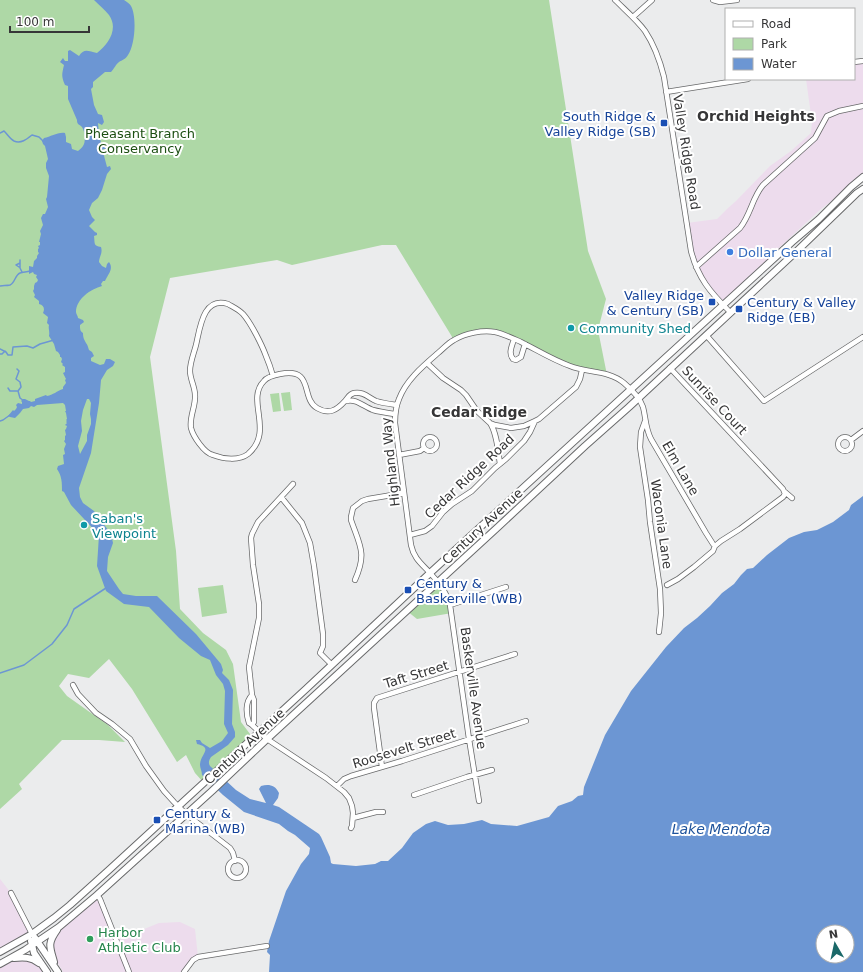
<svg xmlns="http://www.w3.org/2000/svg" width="863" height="972" font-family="'DejaVu Sans',sans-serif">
	<rect width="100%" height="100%" fill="#ebeced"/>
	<path fill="#eddced" d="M863 61V177L821 209 780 247 750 280 723 306 696 267 687 223 717 219 727 209 736 201 770 166 791 151 811 133 812 122 806 79H854V62Z
		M0 879 11 893 32 934 0 952Z
		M97 895 117 940 159 923 180 922 195 929 198 957 184 972H63L51 951 53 935Z
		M10 959H33L47 972H0V964Z"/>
	<path fill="#aed8a6" d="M0 0H549L588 251 606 299 598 330 607 375 582 370 510 337 484 331 454 340 396 245H382L292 265 277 260 170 278 150 357 176 551 180 609 203 633 226 650 233 664 241 722 253 738 204 783 195 773 186 755 177 762 132 689 109 659 89 678 68 674 59 686 67 696 108 725 125 742 99 740H62L19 784 22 789 0 809Z
		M290 392 292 410 284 411 281 393Z
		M279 393 281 411 273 412 270 394Z
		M438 582 444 590 452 613 417 619 407 611Z
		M223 585 227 613 202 617 198 588Z"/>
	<path fill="#6c96d3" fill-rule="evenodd" d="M94 0H124C127 2 130 4 131 6 137 17 135 45 128 55 126 59 122 60 119 62 116 64 114 69 111 72H105L93 82V87L91 89 94 105 98 114 102 115 104 122 102 125 98 123 99 134 101 143 105 145 106 149H103V152L107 167 110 166 111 169 107 174 102 190 98 198 92 203 89 210 92 217 95 220 89 226 95 232 97 233V235L94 236C95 243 93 246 101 247 103 253 99 257 99 262L102 266 106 268 107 264 109 262C114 269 108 274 105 281H103L101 284 102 286C91 289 76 299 76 312 76 314 78 316 78 318L83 320 84 322 80 325C80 329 80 331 83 333 83 338 84 339 86 343 88 345 88 348 89 350L92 352 94 356 91 358V361L100 365 104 364 106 359H110L115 362 113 366 107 370 101 380 99 403 91 453 79 488 80 497 83 503 94 511 111 534 113 543 108 557 107 571 119 589 123 594 136 596H157L196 634 221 664 223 670 222 673 229 680 233 690 232 724 235 732V737L228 745 211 757C209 760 208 763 210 766L236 790 250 799 266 803 259 789 261 786C269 784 275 785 279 793L278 798 273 805 279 807 319 834 321 837 330 857 331 863 333 864 356 866 375 864 381 861H388L402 848 413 833 426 824 435 821 448 825 464 824 482 820 491 824 517 826 549 817 558 806 572 801 578 796 583 795 584 787 605 735 631 691 666 647 684 628 697 618 710 606 722 593 734 584 741 575 747 569 753 568 767 555 789 538 804 532 817 530 833 522 849 510 851 505 863 496V972H269L270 955 267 952 269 941 286 891 301 864 309 854 310 848 295 835 288 831 279 824 244 812 223 795 202 775C202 771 200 768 200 765 200 754 214 748 197 744L196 740H200L202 743 210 748 222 741 228 733 224 724 225 691 223 684 216 675 210 660 201 656 179 638 149 607 124 604 106 591 97 566 99 535 71 505 64 492 62 491C62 483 62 476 57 469L58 466 64 464 63 455 65 454 64 449 66 444 64 441 65 440V436L66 435 65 430 66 429 67 426 65 425 67 423 66 422 67 421 66 420 67 419 66 413 65 411H66L65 405 63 403 37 405 34 407 31 406 29 408 23 409 20 413 15 418 10 417 8 416 13 410 14 411 16 409 17 407 16 405 18 403 22 404V402L21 401 23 399H25L29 401H30L31 402 35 401V399L46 395 47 396C53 395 57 391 63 389V387L66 383 65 380 66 379 63 373 65 372V367L62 365 63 364 61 362 62 359 61 357H60V355L58 352 56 351 54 344 49 336C50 331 48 329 49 325L47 323 48 317 43 313C45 309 44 305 39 304V301L34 297 35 295 33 291 34 289V286L35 283 37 282 38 280 36 277 37 275 34 274 33 272 29 274V266L33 267 34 261 37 258V256L39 253 38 252V249L39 248 38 246 40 245V242H39L41 234 40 231 43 225 41 218 43 214H45L48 207 46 199 47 197 49 176 46 168V163L48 159 45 146 43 144 42 141 44 138C51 137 57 132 65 133L66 137V142L71 144 72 149 78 151C80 149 82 148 83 146 86 142 85 131 82 127 79 124 77 125 77 120L68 99V86L65 85C61 76 62 74 64 65L60 62 63 58 65 61H68V51L70 50 79 56C84 48 88 51 97 53 108 45 119 29 109 15 105 10 99 5 94 0ZM87 399H89L91 403 90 414 91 419V424L87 435V441L80 454 78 446 82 431 81 421 83 410ZM823 932H847V956H823Z"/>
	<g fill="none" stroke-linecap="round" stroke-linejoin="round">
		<path stroke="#6c96d3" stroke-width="1.5" d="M0 133 4 131C7 134 10 139 14 141 21 144 27 139 32 135L39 137 43 141
			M20 260V268L22 272
			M19 267 16 265 20 263
			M0 286C3 285 6 286 10 285 15 283 15 275 20 273 23 272 27 272 30 271
			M0 349 6 352 8 355H12L13 347 27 346 33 348 40 344 54 340
			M0 354H2L5 351
			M17 369 19 371 16 379 20 382 21 387 18 391 20 398 24 401
			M8 388 10 391H17
			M0 421 3 420 10 415
			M0 673 24 665 52 644 67 625 74 609 106 588"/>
		<defs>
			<path id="street" d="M615 0C625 10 637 20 645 31 655 46 660 61 664 77L691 251C698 278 710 292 730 312
				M713 0 720 2 737 0
				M633 17 652 0
				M854 62 863 61
				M666 92 748 79
				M696 267 740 228C751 214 752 198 763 185L815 138 827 116 839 111 863 106
				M706 335 764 401 863 337
				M514 339C512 346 508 353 513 359L516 360 521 357 525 344
				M427 363 443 378 461 390 466 395 477 411 490 423 495 425 511 428 524 426 535 421
				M273 376C271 369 269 363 266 356 262 345 251 323 243 314 238 309 233 307 228 304 203 296 200 328 196 345 194 353 190 362 190 371 190 379 195 387 195 395 196 406 189 417 191 428 193 436 204 453 213 455 223 459 239 461 248 454 275 431 245 400 264 381 267 377 275 375 280 374 315 367 300 398 317 408 329 415 337 410 345 401 348 398 349 394 354 393 363 391 369 398 376 401 382 403 390 404 397 405
				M346 401C356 398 364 407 373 410 380 412 388 413 395 414
				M645 421 641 432 640 447 648 500 650 522 660 589 661 613 659 632
				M490 423C497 433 498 451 500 464
				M838 444a7 7 0 1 1 14 0a7 7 0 1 1-14 0Z
				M423 444a7 7 0 1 1 14 0a7 7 0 1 1-14 0Z
				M851 440 863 431
				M399 455 420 451 424 448
				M785 492 792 498
				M281 497 302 523 310 543 314 566 323 634V646L320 653 332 665
				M410 535 425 531 432 526 443 512 452 504 472 491 495 468 506 459 524 441 530 432 535 421 539 419 576 387 580 379 582 370
				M355 580C367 553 360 546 351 520V517L353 508 362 501 368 499 404 493
				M667 585 678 579 694 567 713 551 715 546 721 541 740 529 783 497 785 494 783 489 670 368
				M450 605 506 587
				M73 685 78 694 96 713 112 724 130 739 146 766 164 791 174 802 186 814 230 848 233 853 235 861
				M252 695C245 702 246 714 249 723L252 725 267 739 326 778 344 792 349 798 352 806 353 813 352 826 351 828
				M252 725 254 722V700L252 695 249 667 259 618V604L253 565 251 538 252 534 258 522 293 484
				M382 767 374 708V703L377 698 515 654
				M337 786 344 779 351 776 402 761 526 721
				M414 795 467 777 492 770
				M479 801 469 739 450 605C447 592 439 582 430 573 422 564 414 559 411 545L395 423C395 414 396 406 399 399 406 380 423 366 438 353 443 349 448 343 454 340 466 333 482 330 495 332 504 334 512 338 521 342 537 350 553 360 570 366 587 373 609 370 624 383 631 389 640 398 643 407 646 418 645 427 651 439L706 533 713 544 715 546
				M353 818 376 812H383
				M228 869a9 9 0 1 1 18 0a9 9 0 1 1-18 0Z
				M11 893 32 934
				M97 895 100 899 129 972
				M184 972 193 960 198 957 267 946"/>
			<path id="secondary" d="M35 938 58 972
				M31 941 34 953 47 972
				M0 952 32 934 54 918 70 905 110 869 306 689 430 573 792 242 819 219 851 187 863 177
				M14 958C24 957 31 957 39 963
				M54 962C50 947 47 944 57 930
				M0 964 25 950 59 927 97 895 212 791 267 739 498 527 585 446 629 407 799 249 857 193 863 189"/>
		</defs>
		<use href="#street" stroke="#68696a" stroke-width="6"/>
		<use href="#secondary" stroke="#68696a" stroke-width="8"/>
		<use href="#street" stroke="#fff" stroke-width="4.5"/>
		<use href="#secondary" stroke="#fff" stroke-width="6"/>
	</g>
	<g fill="#1a4fb4" stroke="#fff" stroke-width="1.5">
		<rect x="660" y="119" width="8" height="8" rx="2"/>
		<rect x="708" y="298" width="8" height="8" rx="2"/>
		<rect x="735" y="305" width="8" height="8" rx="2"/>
		<rect x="404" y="586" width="8" height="8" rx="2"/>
		<rect x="153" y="816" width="8" height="8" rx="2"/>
	</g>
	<circle fill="#3f7fe0" stroke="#fff" stroke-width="1.5" cx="730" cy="252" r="4"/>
	<g fill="#0f9aa8" stroke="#fff" stroke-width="1.5">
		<circle cx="571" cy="328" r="4"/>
		<circle cx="84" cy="525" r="4"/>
	</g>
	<circle fill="#2e9e5b" stroke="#fff" stroke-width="1.5" cx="90" cy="939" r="4"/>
	<g text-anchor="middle" stroke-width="4" stroke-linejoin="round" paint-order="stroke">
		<g font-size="13" fill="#164399" stroke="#fff" text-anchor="start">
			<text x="656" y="121" text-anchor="end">South Ridge &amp;<tspan x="656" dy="15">Valley Ridge (SB)</tspan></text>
			<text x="704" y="300" text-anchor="end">Valley Ridge<tspan x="704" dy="15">&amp; Century (SB)</tspan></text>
			<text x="747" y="307">Century &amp; Valley<tspan x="747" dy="15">Ridge (EB)</tspan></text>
			<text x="416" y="588">Century &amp;<tspan x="416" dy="15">Baskerville (WB)</tspan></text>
			<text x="165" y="818">Century &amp;<tspan x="165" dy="15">Marina (WB)</tspan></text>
		</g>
		<g font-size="13" fill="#1c4f12" stroke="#fff">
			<text x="140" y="138">Pheasant Branch<tspan x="140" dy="15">Conservancy</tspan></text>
		</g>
		<g font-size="13" fill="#363637" stroke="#fff">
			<text transform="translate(687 152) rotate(81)" y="5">Valley Ridge Road</text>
			<text transform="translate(715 400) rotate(47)" y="5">Sunrise Court</text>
			<text transform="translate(390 462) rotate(-96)" y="5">Highland Way</text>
			<text transform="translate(681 468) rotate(60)" y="5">Elm Lane</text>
			<text transform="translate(469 476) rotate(-43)" y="5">Cedar Ridge Road</text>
			<text transform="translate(662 524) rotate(82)" y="5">Waconia Lane</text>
			<text transform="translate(482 526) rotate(-43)" y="5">Century Avenue</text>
			<text transform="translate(416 674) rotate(-17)" y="5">Taft Street</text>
			<text transform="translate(474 688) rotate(82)" y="5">Baskerville Avenue</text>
			<text transform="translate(244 746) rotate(-43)" y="5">Century Avenue</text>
			<text transform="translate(404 748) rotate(-17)" y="5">Roosevelt Street</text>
		</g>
		<g font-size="13" fill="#366cbe" stroke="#fff" text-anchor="start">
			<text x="738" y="257">Dollar General</text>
		</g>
		<g font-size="13" fill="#0d838f" stroke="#fff" text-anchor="start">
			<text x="579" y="333">Community Shed</text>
			<text x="92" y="523">Saban's<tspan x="92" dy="15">Viewpoint</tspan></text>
		</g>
		<g font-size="13" fill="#27864d" stroke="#fff" text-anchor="start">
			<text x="98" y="937">Harbor<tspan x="98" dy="15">Athletic Club</tspan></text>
		</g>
		<g font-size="14" font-weight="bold" fill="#363637" stroke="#fff">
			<text x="756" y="121">Orchid Heights</text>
			<text x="479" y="417">Cedar Ridge</text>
		</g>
		<g font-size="14" font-style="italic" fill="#1e539c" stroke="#fff">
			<text x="721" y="834">Lake Mendota</text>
		</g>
	</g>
	<rect x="725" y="8" width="130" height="72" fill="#ffffff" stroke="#afafaf"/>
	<rect x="733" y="21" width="20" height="6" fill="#ffffff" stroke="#afafaf"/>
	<text x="761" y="28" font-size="12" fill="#363637">Road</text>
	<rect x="733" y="38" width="20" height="12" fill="#aed8a6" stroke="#afafaf"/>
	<text x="761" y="48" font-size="12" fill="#363637">Park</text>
	<rect x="733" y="58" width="20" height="12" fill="#6c96d3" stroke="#afafaf"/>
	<text x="761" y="68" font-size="12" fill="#363637">Water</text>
	<g transform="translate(835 944) rotate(351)"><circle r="19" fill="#ffffff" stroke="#afafaf"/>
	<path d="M0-3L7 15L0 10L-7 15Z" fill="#1a6868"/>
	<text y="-6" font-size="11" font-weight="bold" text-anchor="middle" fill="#363637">N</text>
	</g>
	<path d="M10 26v6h79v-6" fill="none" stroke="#363637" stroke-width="2"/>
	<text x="16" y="26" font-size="12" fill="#363637" stroke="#ffffff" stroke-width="3" paint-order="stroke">100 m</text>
</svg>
